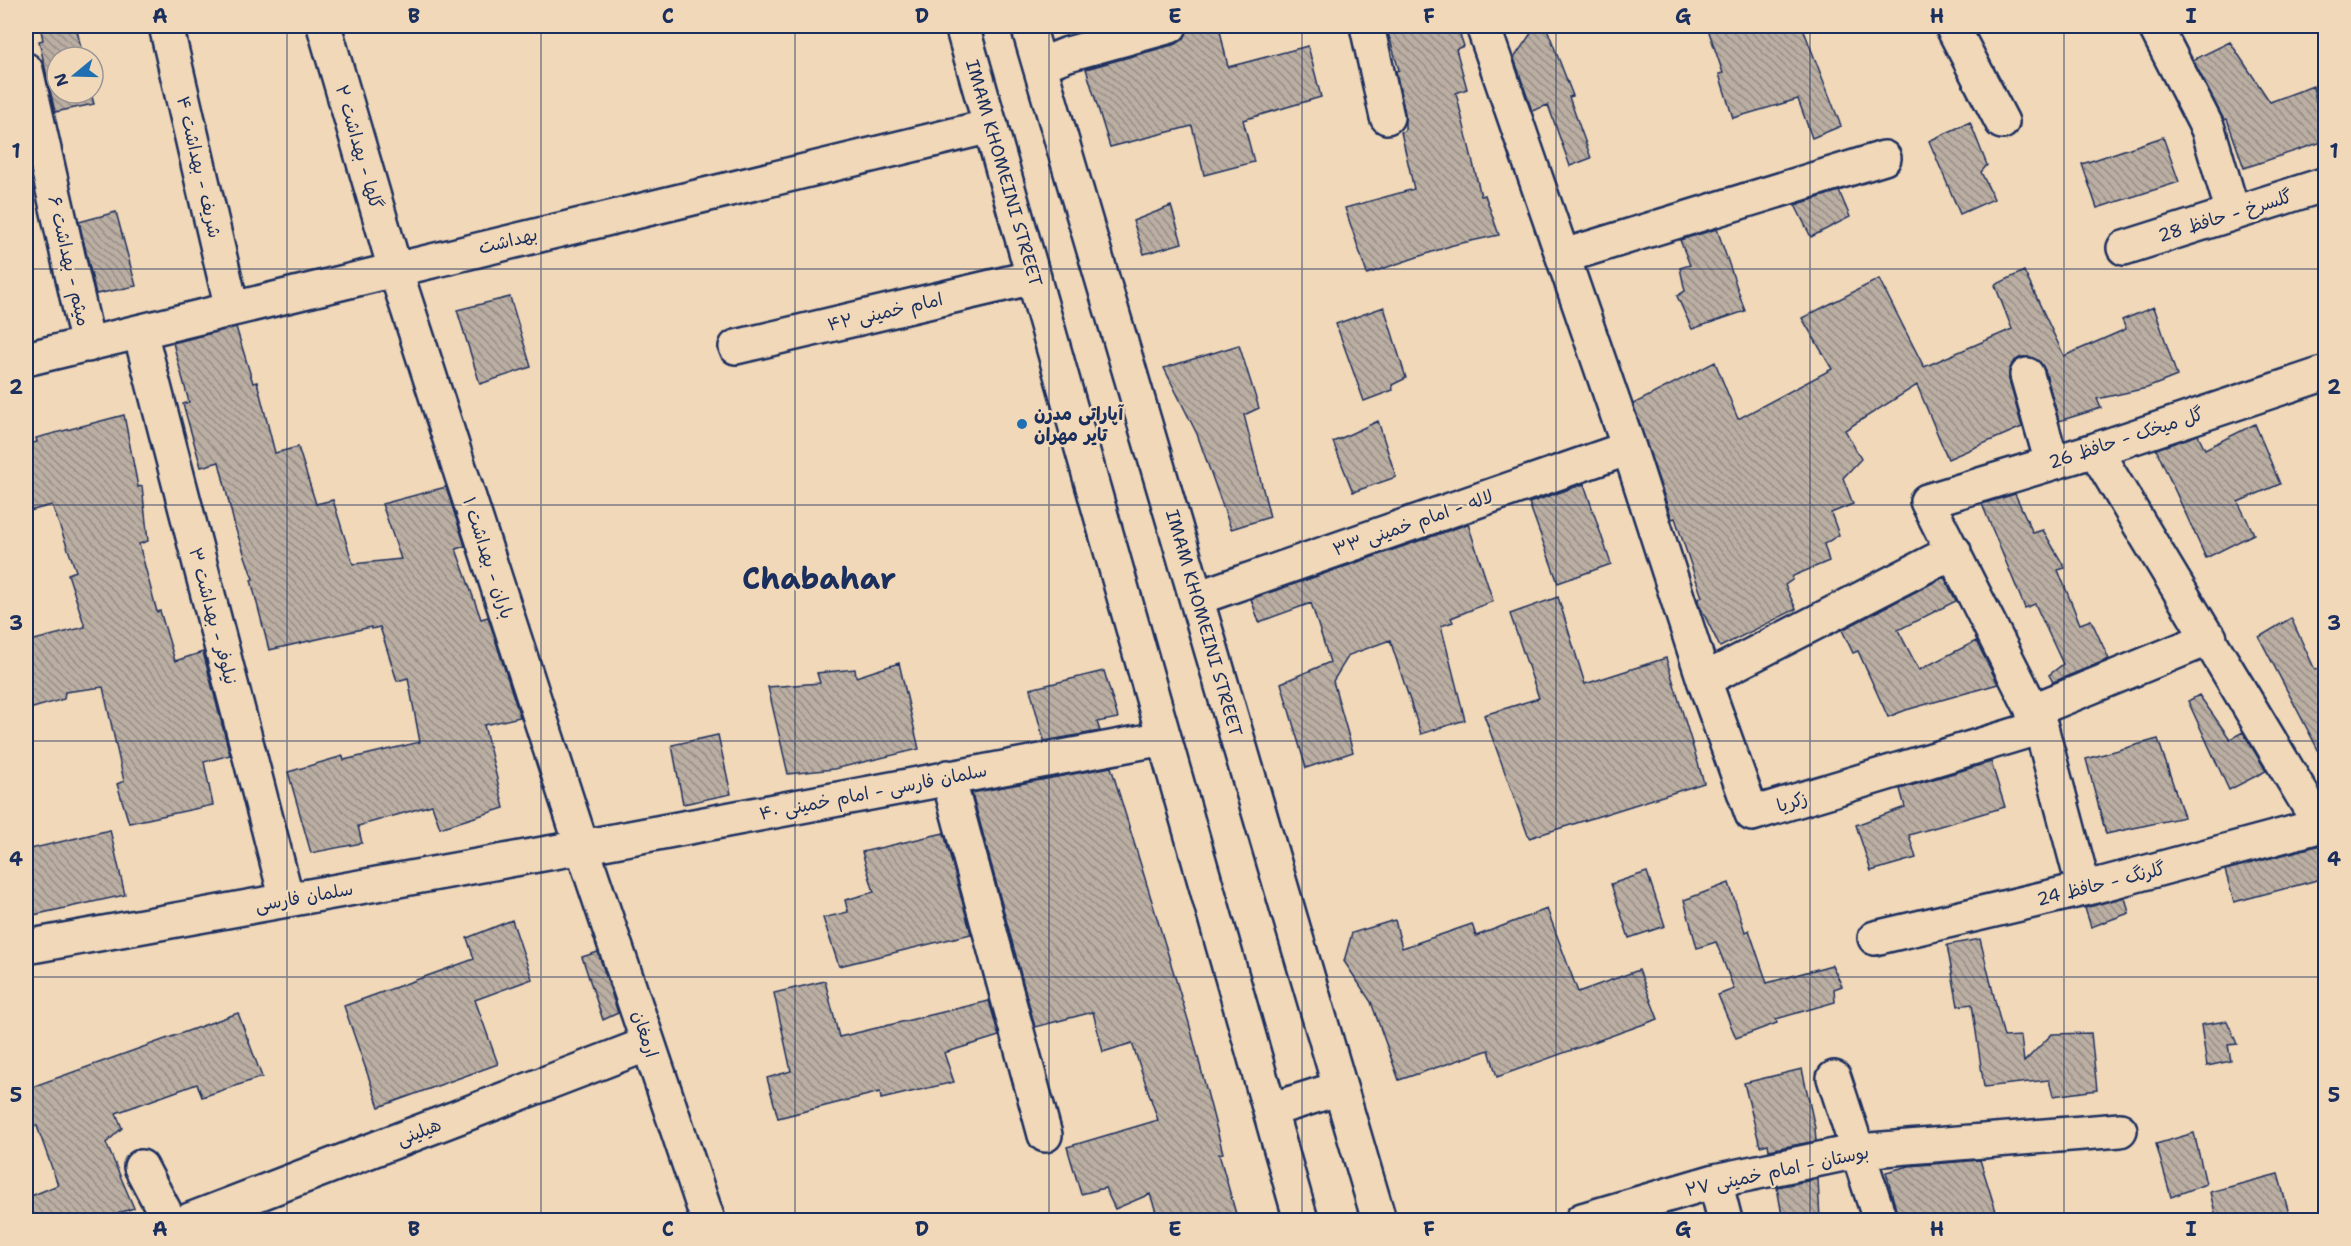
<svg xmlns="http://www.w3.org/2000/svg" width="2351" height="1246" font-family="'Shantell Sans','Playpen Sans Arabic',sans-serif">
	<defs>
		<pattern id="building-back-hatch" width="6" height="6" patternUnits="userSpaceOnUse" patternTransform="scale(1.5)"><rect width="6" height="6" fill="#bbaea2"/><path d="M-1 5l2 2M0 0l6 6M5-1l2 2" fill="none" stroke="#978e87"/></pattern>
	</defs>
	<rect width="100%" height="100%" fill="#f0d8b8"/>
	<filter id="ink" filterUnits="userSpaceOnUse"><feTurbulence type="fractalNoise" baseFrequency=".0167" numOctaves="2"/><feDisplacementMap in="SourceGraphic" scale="12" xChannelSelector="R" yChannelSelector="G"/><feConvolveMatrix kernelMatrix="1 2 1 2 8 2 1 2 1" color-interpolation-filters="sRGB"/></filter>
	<g filter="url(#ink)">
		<path fill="url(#building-back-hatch)" stroke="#1b2f5e" stroke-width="1.5" d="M40 26H76L83 57H57V93H91L94 104 55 112 39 41 43 40Z
			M1188 26H1219L1228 67 1308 46 1321 97 1243 120 1254 162 1204 175 1192 126 1110 147 1086 69 1176 44 1184 39Z
			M1386 26H1457L1464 46 1456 49 1467 89 1456 93 1481 196 1485 195 1499 235 1453 245 1367 274 1345 208 1414 189 1401 132 1405 131V114L1396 71 1399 70Z
			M1536 26H1546L1573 96 1569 97 1591 158 1570 166 1548 105 1532 111 1514 58Z
			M1707 26H1802L1841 126 1812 138 1798 99 1733 118 1719 74 1723 73Z
			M2230 42 2270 102 2313 86 2325 141 2244 168 2227 119 2224 120 2193 60Z
			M1970 122 1987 165 1981 172 1994 199 1960 214 1929 141Z
			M2163 137 2179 182 2097 208 2082 164Z
			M1839 191 1850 217 1811 237 1795 205Z
			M1171 206 1182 243 1144 254 1133 221Z
			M116 212 136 286 96 294 79 222Z
			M1717 229 1745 311 1692 329 1677 296 1685 291 1680 268 1690 265 1680 240Z
			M2024 271 2064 356 2126 329 2122 320 2154 307 2177 376 2147 388 2097 399 2101 408 2059 421 2045 370 2040 362 2031 357H2021L2013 362 2009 371V380L2022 427 1948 459 1917 385 1845 430 1861 459 1843 478 1853 504 1831 513 1839 535 1824 544 1829 561 1793 576 1792 580 1785 585 1796 609 1720 647 1698 602V599L1702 597 1675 518 1672 519 1633 404 1715 362 1738 419 1832 369 1802 318 1879 279 1924 367 2012 329 1995 285Z
			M510 297 531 367 480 384 457 310Z
			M1384 307 1406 378 1392 385 1393 390 1364 401 1336 324Z
			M236 327 253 383 257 382 275 453 298 447 316 504 333 500 353 564 401 559 382 504 446 487 465 546 456 549 481 619 488 617 520 717 484 725 504 808 440 828 432 805 358 826 362 843 311 853 288 772 343 756 344 760 420 742 408 678 397 681 380 627 371 629V627L269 650 251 580 253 579 235 527 219 462 201 467 183 404 189 402 173 343Z
			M1239 345 1259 408 1244 415 1270 517 1231 529 1197 434 1164 368Z
			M124 415 138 487 142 486 148 541 139 544 157 612 160 611 175 661 203 652 230 755 204 762 213 805 129 823 117 784 124 781 103 687 65 692 64 699 26 710V642L85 627 68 574 76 571 52 505 26 512V445L37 442 36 438Z
			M1378 421 1396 477 1353 492 1333 442Z
			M2255 424 2280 484 2238 502 2254 534 2206 558 2156 449 2198 435 2205 449Z
			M1584 484 1611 564 1558 583 1529 503Z
			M2015 494 2033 533 2043 530 2065 568 2058 570 2080 624 2091 620 2109 659 2053 682 2049 675 2063 664 2035 604 2025 608 1982 504Z
			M1468 524 1493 601 1451 618 1453 622 1441 626 1465 720 1421 734 1390 640 1349 655 1333 681 1353 752 1306 768 1281 683 1330 662 1311 603 1259 622 1251 599Z
			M1944 577 1956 601 1898 630 1919 670 1976 641 1998 684 1906 710 1888 717 1858 651 1853 653 1842 630Z
			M1558 597 1585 684 1666 658 1704 783 1529 838 1484 715 1539 698 1510 614Z
			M2291 618 2315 670 2325 665V763L2259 637Z
			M899 663 919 749 834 769 788 774 768 687 820 683 817 673 855 669 856 677Z
			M1104 671 1118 718 1097 722 1100 731 1044 741 1030 689Z
			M2199 695 2230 739 2243 732 2266 771 2229 790 2188 701Z
			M718 735 731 794 683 804 672 745Z
			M2158 739 2184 817 2106 834 2086 759Z
			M1991 762 2005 807 1909 835 1916 858 1871 871 1856 825 1905 807 1900 789Z
			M1111 767 1189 1023 1223 1153 1219 1154 1238 1221H1159L1150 1194 1115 1209 1105 1188 1081 1194 1067 1147 1158 1120 1132 1043 1103 1052 1093 1012 1035 1027 972 793Z
			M110 830 125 895 33 915 26 886V850Z
			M944 833 971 934 839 966 823 918 848 912 845 900 874 892 862 852Z
			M2325 844V878L2234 902 2225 870Z
			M1647 872 1665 926 1629 938 1611 884Z
			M1729 883 1745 932 1749 930 1767 983 1832 965 1842 986 1834 989 1835 1002 1776 1019 1777 1023 1736 1038 1718 995 1734 989 1716 942 1697 948 1684 900Z
			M2125 897 2129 913 2091 927 2085 908Z
			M1547 909 1578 992 1639 970 1658 1019 1497 1077 1489 1050 1399 1080 1371 1002 1344 961 1352 933 1395 920 1402 948 1472 924 1476 936Z
			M512 920 532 979 475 1000 498 1064 379 1107 344 1006 474 959 467 938Z
			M1980 939 2004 1037 2021 1036 2024 1062 2052 1034 2091 1033 2097 1090 2053 1096 2049 1080 1984 1087 1972 1004 1958 1006 1947 945Z
			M598 952 618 1013 603 1020 582 957Z
			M825 981 839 1037 989 1001 999 1036 944 1053 954 1082 881 1099 880 1092 778 1118 767 1078 791 1071 774 993Z
			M238 1013 262 1077 202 1097 197 1084 116 1113 122 1128 106 1143 134 1208 95 1221H26V1198L58 1185 37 1126 26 1128V1089Z
			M2227 1021 2237 1044 2228 1045 2231 1061 2207 1066 2201 1025Z
			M1802 1069 1815 1128 1816 1141 1769 1150 1768 1144 1760 1146 1744 1083Z
			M2194 1133 2206 1184 2171 1197 2156 1144Z
			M1980 1160 1999 1221H1899L1886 1172 1909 1166Z
			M2278 1174 2291 1221H2217L2210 1192Z
			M1818 1179 1820 1221H1783L1777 1187Z"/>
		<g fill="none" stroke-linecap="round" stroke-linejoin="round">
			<defs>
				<path id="minor" d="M166 26 232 309
					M324 26 395 269 582 847 708 1220
					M1367 26 1387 117
					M1483 26 1629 448 1704 680 1752 814 2041 727
					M1952 26 2002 122
					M2155 26 2208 129 2233 213
					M1040 65 1068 54 1170 26
					M26 70 88 345
					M2124 248 2326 184
					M1564 256 1884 158
					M140 332 287 900
					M736 347 1034 277
					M26 359 991 126
					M2027 375 2052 463
					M2095 450 2321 826
					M1197 598 1629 448
					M1704 680 1954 551
					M2032 711 2210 638
					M948 777 1045 1135
					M2084 889 2041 727 1927 501 2095 450 2326 373
					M1875 938 2084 889 2326 824
					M26 947 582 847 1164 738
					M1834 1078 1880 1220
					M141 1167 169 1220
					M1715 1181 1725 1220
					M190 1220 648 1044
					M1582 1220 1715 1181 1858 1151 2120 1130"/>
				<path id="major" d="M962 26 1301 1220
					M1028 26 1379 1220
					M1270 1110 1340 1088"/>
			</defs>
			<use href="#minor" stroke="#1b2f5e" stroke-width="38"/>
			<use href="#major" stroke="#1b2f5e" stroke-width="38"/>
			<use href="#minor" stroke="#f0d8b8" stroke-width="33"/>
			<use href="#major" stroke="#f0d8b8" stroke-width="33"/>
		</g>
	</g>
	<path fill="none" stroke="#1b2f5e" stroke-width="1.5" stroke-opacity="0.55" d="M287 26V1220M541 26V1220M795 26V1220M1049 26V1220M1302 26V1220M1556 26V1220M1810 26V1220M2064 26V1220M26 269H2326M26 505H2326M26 741H2326M26 977H2326"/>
	<circle fill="#1f6fb2" stroke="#f0d8b8" stroke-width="2" cx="1022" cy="424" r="6"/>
	<g text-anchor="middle" stroke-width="5" stroke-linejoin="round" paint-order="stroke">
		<g font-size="18" fill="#1b2f5e" stroke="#f0d8b8">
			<text transform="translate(359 147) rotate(74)" y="6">گلها - بهداشت ۲</text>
			<text transform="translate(199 167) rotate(77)" y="6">شریف - بهداشت ۴</text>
			<text transform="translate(1004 173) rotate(74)" y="6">IMAM KHOMEINI STREET</text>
			<text transform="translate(2225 216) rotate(-17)" y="6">گلسرخ - حافظ 28</text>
			<text transform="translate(508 241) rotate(-14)" y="6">بهداشت</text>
			<text transform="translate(69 261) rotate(77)" y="6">میثم - بهداشت ۶</text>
			<text transform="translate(885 312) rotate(-13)" y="6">امام خمینی ۴۲</text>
			<text transform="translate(2126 438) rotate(-18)" y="6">گل میخک - حافظ 26</text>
			<text transform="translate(1413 523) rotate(-19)" y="6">لاله - امام خمینی ۳۳</text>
			<text transform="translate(488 558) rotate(72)" y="6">باران - بهداشت ۱</text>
			<text transform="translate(213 616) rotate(75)" y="6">نیلوفر - بهداشت ۳</text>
			<text transform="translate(1204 623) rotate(74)" y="6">IMAM KHOMEINI STREET</text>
			<text transform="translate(873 792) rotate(-11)" y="6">سلمان فارسی - امام خمینی ۴۰</text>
			<text transform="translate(1792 802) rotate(-17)" y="6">زکریا</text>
			<text transform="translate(2101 884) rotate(-14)" y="6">گلرنگ - حافظ 24</text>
			<text transform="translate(304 897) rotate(-10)" y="6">سلمان فارسی</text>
			<text transform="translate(645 1034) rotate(72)" y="6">ارمغان</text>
			<text transform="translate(419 1132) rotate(-21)" y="6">هیلینی</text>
			<text transform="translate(1777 1171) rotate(-12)" y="6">بوستان - امام خمینی ۲۷</text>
		</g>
		<g font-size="18" font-weight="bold" fill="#1b2f5e" stroke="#f0d8b8" text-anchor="start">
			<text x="1034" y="420">آپاراتی مدرن<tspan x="1034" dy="21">تایر مهران</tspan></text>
		</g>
		<g font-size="30" font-weight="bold" fill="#1b2f5e" stroke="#f0d8b8">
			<text x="819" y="589">Chabahar</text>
		</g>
	</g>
	<rect width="2351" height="1246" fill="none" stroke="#f0d8b8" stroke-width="66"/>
	<g transform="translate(75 75) rotate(251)"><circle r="28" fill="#f0d8b8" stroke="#9b9494" stroke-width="1.5"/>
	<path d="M0-4.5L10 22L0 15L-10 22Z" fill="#1f6fb2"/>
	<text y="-9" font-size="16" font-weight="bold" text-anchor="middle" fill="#1b2f5e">N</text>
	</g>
	<rect x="33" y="33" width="2285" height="1180" fill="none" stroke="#1b2f5e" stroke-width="2"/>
	<g font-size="20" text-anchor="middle" font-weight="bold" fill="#1b2f5e">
		<text x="160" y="23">A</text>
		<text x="414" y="23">B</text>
		<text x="668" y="23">C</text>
		<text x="922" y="23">D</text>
		<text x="1175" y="23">E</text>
		<text x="1429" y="23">F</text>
		<text x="1683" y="23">G</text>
		<text x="1937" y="23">H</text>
		<text x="2191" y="23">I</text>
		<text x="16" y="158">1</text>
		<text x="2334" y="158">1</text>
		<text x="16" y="394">2</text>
		<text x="2334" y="394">2</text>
		<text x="16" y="630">3</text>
		<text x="2334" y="630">3</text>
		<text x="16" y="866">4</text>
		<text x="2334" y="866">4</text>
		<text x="16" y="1102">5</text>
		<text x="2334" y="1102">5</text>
		<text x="160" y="1236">A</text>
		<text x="414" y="1236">B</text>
		<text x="668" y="1236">C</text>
		<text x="922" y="1236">D</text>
		<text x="1175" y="1236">E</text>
		<text x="1429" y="1236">F</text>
		<text x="1683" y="1236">G</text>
		<text x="1937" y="1236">H</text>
		<text x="2191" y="1236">I</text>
	</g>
</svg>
